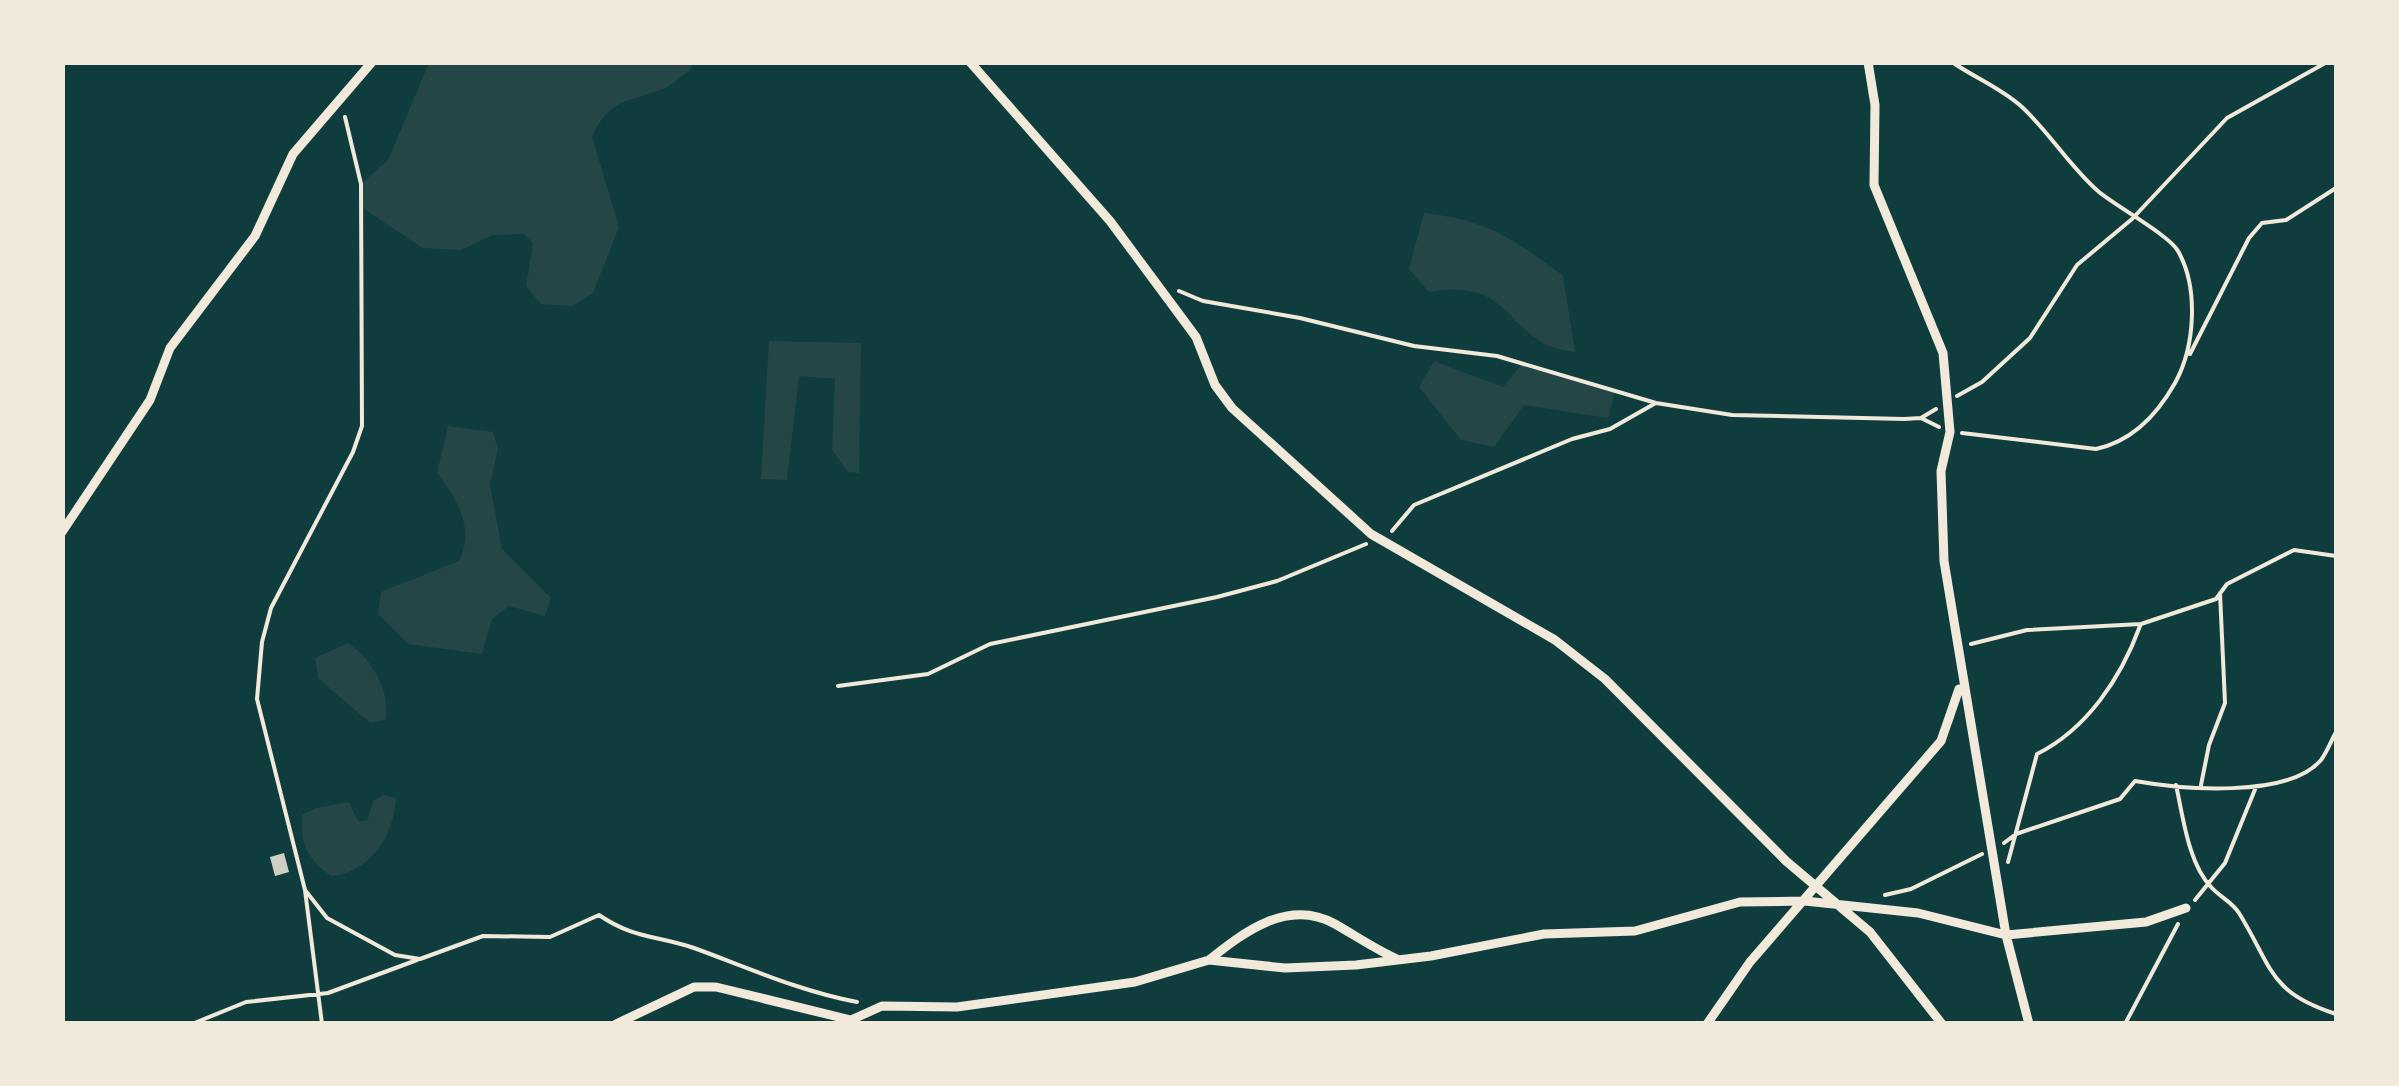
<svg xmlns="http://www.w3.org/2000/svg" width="2399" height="1086" font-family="Overpass,sans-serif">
	<rect width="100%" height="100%" fill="#0f3d3e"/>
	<path fill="#244646" d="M429 63H691L692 68C683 74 674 84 665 88 629 103 611 96 592 137L619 227 593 293 573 306 541 304 526 286 533 243 523 234 493 235 461 250 423 248 361 207V184L388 160Z
		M1424 213C1487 220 1514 239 1563 276L1575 352C1503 345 1519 276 1429 292L1409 269Z
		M769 341 861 343 859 473 848 472 832 450 835 379 799 376 787 480 761 479Z
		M1434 361 1503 387 1523 363 1615 391 1608 418 1524 405 1494 447 1461 440 1419 387Z
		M448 426 493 432 498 448 490 485 502 549 551 598 545 616 509 606 492 619 482 654 408 644 378 614 381 592 459 561C475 528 457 498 437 473Z
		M348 643C371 658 392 692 385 720L370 723 318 678 315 658Z
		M383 795 396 798C394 834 371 873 331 876 308 859 300 845 302 815L316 808 349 802 358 821H367L373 801Z"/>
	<path fill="#cfcfc3" d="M284 853 289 872 275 876 270 857Z"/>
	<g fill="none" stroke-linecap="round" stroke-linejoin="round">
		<path stroke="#f1e9da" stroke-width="4" d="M1952 62C1975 78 2001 88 2022 107 2050 133 2070 167 2099 192 2116 206 2170 236 2178 251 2199 288 2195 347 2175 383 2157 415 2133 441 2096 449L1962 433
			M345 117 361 184 362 426 353 452 271 608 262 642 257 699 305 890 327 918 395 955 420 959 483 936 550 937 599 915C634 939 655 935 694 948 749 968 799 991 857 1002
			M1179 291 1203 301 1300 318 1414 346 1497 356 1656 403 1732 415 1904 419 1921 418 1936 409
			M2190 354 2249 238 2262 223 2286 220 2336 188
			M1957 396 1982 382 2030 338 2077 265 2132 219 2227 118 2327 62
			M1921 418 1939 427
			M1392 531 1414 505 1572 439 1610 429 1654 404
			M1971 644 2027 630 2141 624 2216 599 2227 584 2294 550 2336 556
			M838 686 928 674 990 644 1217 597 1277 581 1366 544
			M2176 785C2183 816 2188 863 2211 887 2220 897 2232 902 2239 913 2273 968 2268 992 2336 1014
			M2201 785 2209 745 2225 703 2220 593
			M2004 843 2016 834 2120 799 2135 781C2180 789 2288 799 2321 760 2327 752 2331 741 2336 732
			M2008 862 2037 754C2087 729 2121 678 2140 626
			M305 890 322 1024
			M1885 895 1911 889 1982 854
			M2195 900 2225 863 2256 787
			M192 1024 246 1002 328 993 417 960
			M2125 1024 2178 924"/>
		<path stroke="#f1e9da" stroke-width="9" d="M970 62 1110 221 1196 337 1215 385 1232 408 1371 534 1555 640 1605 679 1786 861 1870 932 1942 1024
			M1868 62 1875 105 1874 185 1943 353 1950 432 1941 471 1944 561 2006 935 2029 1024
			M62 532 150 400 170 348 255 236 293 154 372 62
			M1209 960C1244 932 1288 898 1335 924 1356 936 1375 949 1397 959
			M616 1024 694 987H716L851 1020 882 1006 957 1007 1135 982 1209 960 1285 968 1356 965 1431 956 1544 934 1635 931 1740 902 1805 901 1918 913 2006 935 2146 922 2186 908
			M1707 1024 1750 962 1941 741 1959 689"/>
	</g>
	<rect width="2399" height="1086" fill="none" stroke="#f1e9da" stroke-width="130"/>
</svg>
